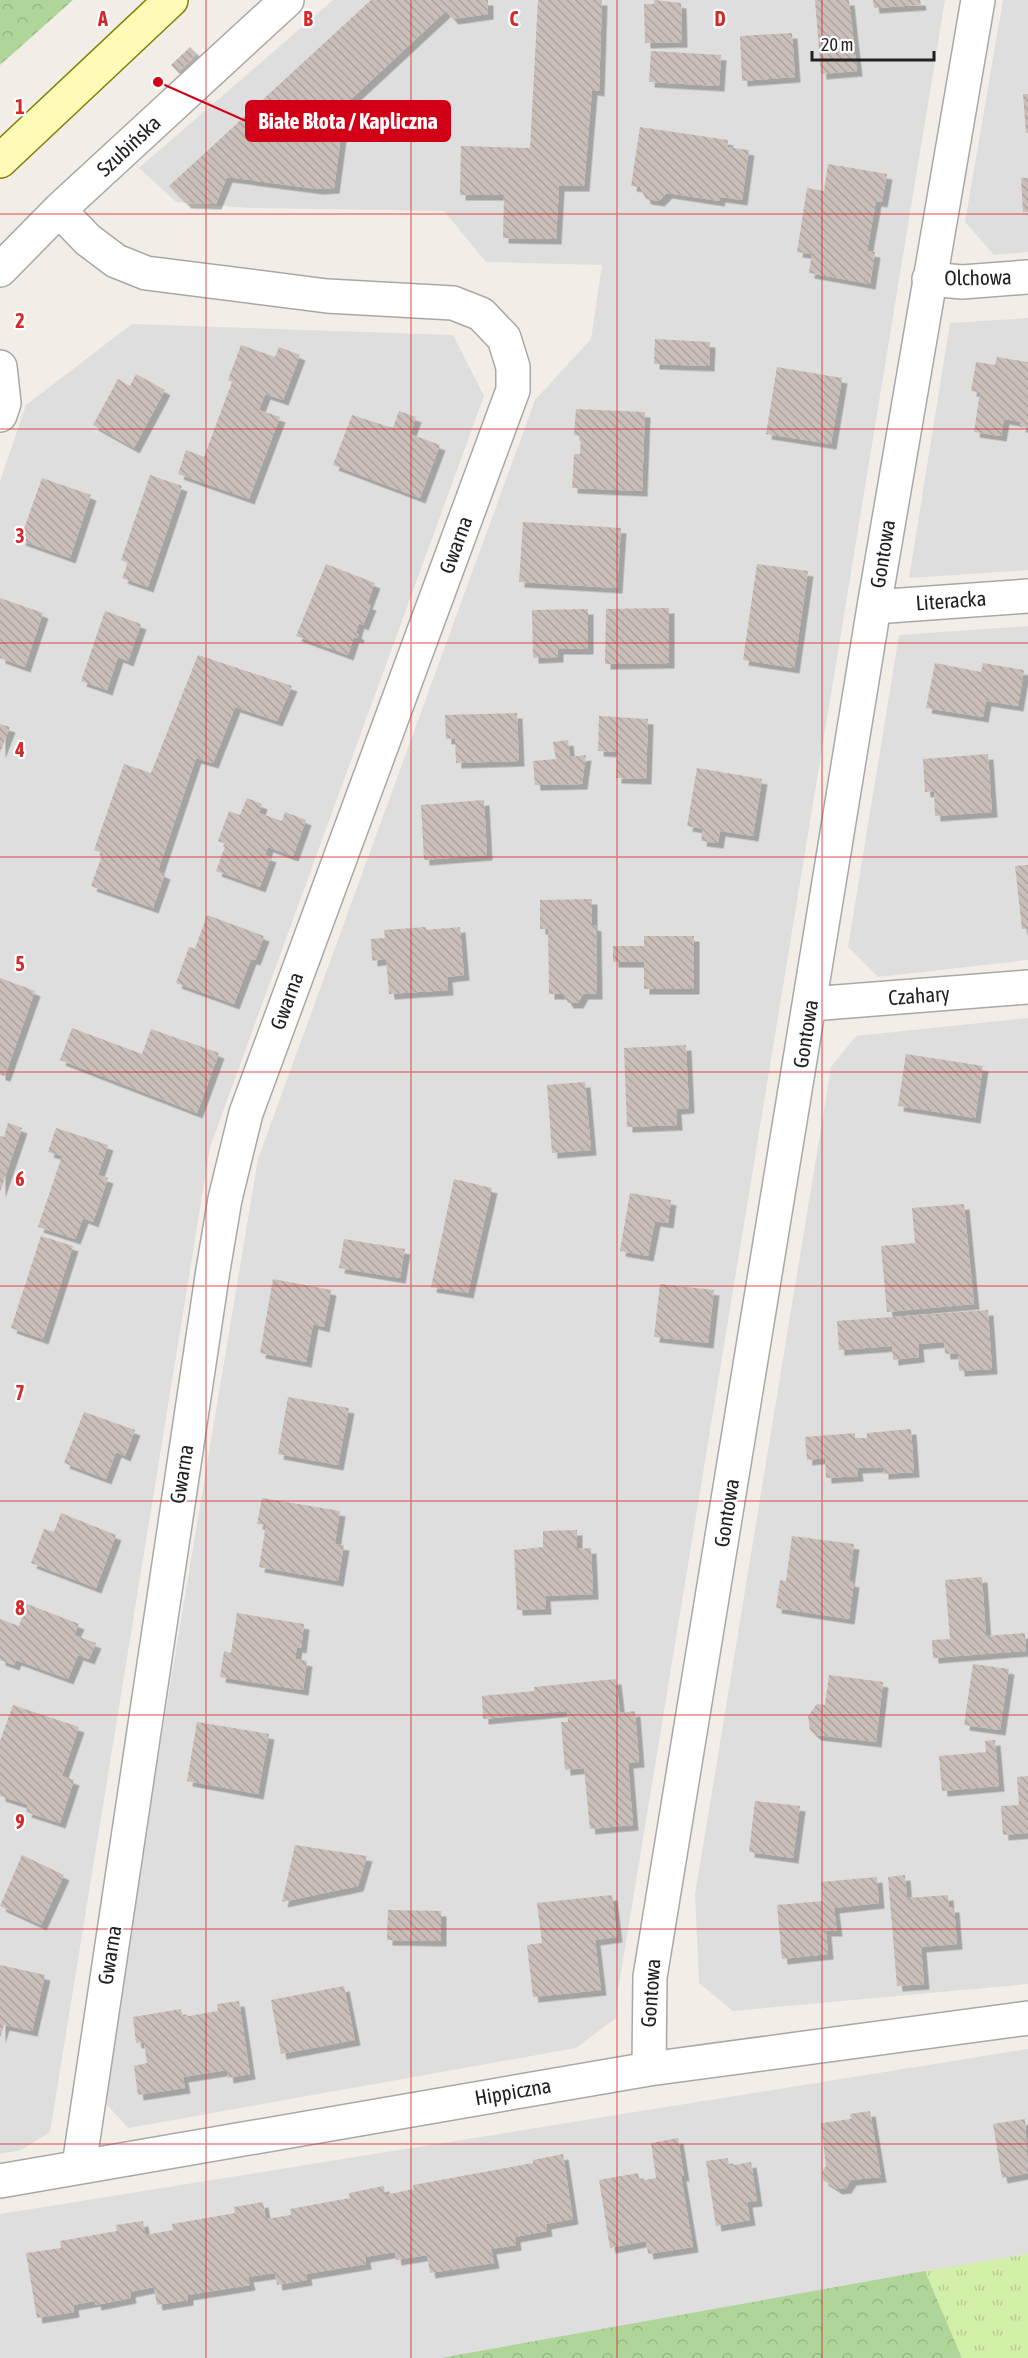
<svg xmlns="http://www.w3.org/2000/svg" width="1028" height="2358" font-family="'Asap Condensed',sans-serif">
	<defs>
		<pattern id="grass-tufts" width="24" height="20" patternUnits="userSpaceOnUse" patternTransform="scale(1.5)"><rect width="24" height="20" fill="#d3f0a8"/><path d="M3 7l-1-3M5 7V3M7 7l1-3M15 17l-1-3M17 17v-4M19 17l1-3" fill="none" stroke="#b5ce90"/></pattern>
		<pattern id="forest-crowns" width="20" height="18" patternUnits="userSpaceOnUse" patternTransform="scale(1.5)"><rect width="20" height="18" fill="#b0d598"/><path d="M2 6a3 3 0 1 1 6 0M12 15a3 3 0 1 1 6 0" fill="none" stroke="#97b783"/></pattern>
		<pattern id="building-back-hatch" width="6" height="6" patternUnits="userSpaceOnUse" patternTransform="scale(1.5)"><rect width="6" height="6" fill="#cabeb9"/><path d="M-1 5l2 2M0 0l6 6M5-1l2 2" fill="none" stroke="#ada39f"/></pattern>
		<filter id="shadow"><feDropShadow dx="5.5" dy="5.5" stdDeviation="0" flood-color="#0004"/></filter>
	</defs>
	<rect width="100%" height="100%" fill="#f2ede7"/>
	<path fill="#dfdede" d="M333 0H945L617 1997 616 2018 576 2048 128 2128 101 2098 258 1159 535 400 591 339 602 265 486 262 444 211 249 208 176 202 139 168Z
		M1003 0H1028V252L994 255 965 222Z
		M1028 318V570L909 578 950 323Z
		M132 324 453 335 484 396 210 1147 50 2132 21 2150 0 2154V481L26 405Z
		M1028 626V960L878 977 848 947 899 635Z
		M1028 1018V1984L733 2011 699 1983 695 1895 831 1067 856 1036Z
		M1028 2049V2254L440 2358H0V2214Z"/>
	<path fill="url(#grass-tufts)" d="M1028 2254V2358H962L925 2271Z"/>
	<path fill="url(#forest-crowns)" d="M0 0H73L0 65Z
		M925 2271 962 2358H440Z"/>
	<path fill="url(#building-back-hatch)" filter="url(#shadow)" d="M371 0H488V14L453 19 446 11 335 114H344L334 188 317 189 227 177 216 204 186 203 169 186Z
		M538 0H602L599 91 592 90 584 186H559L556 239 503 238 504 195H460L461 146 530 148Z
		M654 0 681 3 682 42 645 43 644 4H654Z
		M815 0H849L857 71 821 74Z
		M873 0H920L921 5 874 8Z
		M792 33 795 77 742 81 740 36Z
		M190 47 197 54 178 72 171 65Z
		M651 51 721 55 719 86 649 82Z
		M1023 94H1028V133H1026Z
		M640 127 728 140 727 147 749 150 742 200 720 197 719 201 667 193 659 201 646 199 640 187 631 186Z
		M828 164 887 174 882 202 876 201 867 251 875 252 870 284 809 273 812 254 797 252 807 188 824 191Z
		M1021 178H1028V212H1023Z
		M655 339 710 342 709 366 654 364Z
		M241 345 275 357 279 347 300 355 283 400 265 394 259 410 280 417 249 499 178 474 186 450 204 457 232 382 228 380Z
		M997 357 1028 362V428L1020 427 1021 422 1004 419 1001 436 974 432 980 392 971 391 976 362 995 365Z
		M777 367 842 378 831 444 766 434Z
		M136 374 165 390 134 448 93 425 118 379 130 386Z
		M576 409 645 412 642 491 572 488 574 454H580L581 436 574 435Z
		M399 411 416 417 410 434 440 445 420 498 333 465 352 415 393 428Z
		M150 475 182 486 148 587 122 578 128 563 121 560Z
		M42 478 91 495 70 558 20 540Z
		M523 522 621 528 617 588 519 582Z
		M326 564 375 583 367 604 371 605 363 625 359 623 356 633 359 635 358 638 354 637 348 655 296 636Z
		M757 564 808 571 794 668 743 660Z
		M0 598 43 613 25 667 0 658Z
		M669 608V663L605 664 606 609Z
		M588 609V649H558V657L533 658 532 610Z
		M105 611 141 624 128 661 118 657 107 690 81 681Z
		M198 655 292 686 277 721 235 707 213 763 196 758 158 871 165 874 153 908 91 886 103 853 94 850 124 764 151 773Z
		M935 663 981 672 983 663 1024 670 1018 706 986 701 983 717 926 708Z
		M517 713 519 761 456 763 455 738 446 739 445 715Z
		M599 716 648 719 646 779 616 778 617 752 598 751Z
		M0 724 10 727 0 753Z
		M568 740 570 757 586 755 582 784 535 785 533 761 556 759 553 742Z
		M988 754 992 812 935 816 934 791 925 792 923 759Z
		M697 768 762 779 753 836 720 831 718 843 701 841 703 829 687 826Z
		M247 798 262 804 259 813 282 821 285 812 306 820 293 856 268 847 265 855 271 857 260 887 216 871 226 844 218 841 229 811 240 815Z
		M484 800 487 855 424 860 421 805Z
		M1028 865V929H1022L1015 866Z
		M592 899V925L596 926 597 994H583L578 1003H568L563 994H549L548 929H540V900Z
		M207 915 264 936 255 960 251 959 234 1004 176 983 189 947 195 949Z
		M426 927V930L460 927 464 975 447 977 448 990 389 994 386 959 372 961 371 939 385 938 384 930Z
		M644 936H694V989H644V962H613V946H644Z
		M0 978 35 991 5 1076 0 1075Z
		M72 1028 142 1054 151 1029 219 1053 197 1113 60 1060Z
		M686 1045 689 1108 676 1109 677 1125 627 1127 624 1048Z
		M906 1054 983 1066 975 1118 898 1106Z
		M585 1082 591 1150 552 1153 547 1085Z
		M8 1123 22 1128 0 1192V1136L4 1137Z
		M56 1128 108 1145 98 1175 108 1178 93 1222 83 1218 75 1239 38 1227 62 1156 48 1152Z
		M454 1179 492 1188 468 1293 431 1287Z
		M630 1193 671 1200 668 1223 655 1221 648 1256 620 1251Z
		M964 1204 974 1304 887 1312 881 1246 915 1243 912 1208Z
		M41 1236 73 1246 43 1339 11 1328Z
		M344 1239 405 1249 400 1278 339 1268Z
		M273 1279 331 1290 324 1327 313 1324 306 1362 260 1353Z
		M660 1284 714 1290 708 1343 654 1337Z
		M988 1310 992 1369 959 1371 958 1353 945 1354 944 1342 918 1344 919 1357 893 1360 892 1346 839 1350 837 1321Z
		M288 1397 349 1408 338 1465 278 1454Z
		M84 1412 135 1430 125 1456 116 1452 106 1479 64 1463Z
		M911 1429 914 1472 883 1474V1467L857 1468 858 1476 826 1478 825 1458 807 1460 805 1437 855 1433V1438H867V1433Z
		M262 1498 340 1511 335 1544 344 1545 338 1581 259 1567 266 1525 257 1524Z
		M61 1513 116 1535 96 1588 31 1563 44 1529 54 1532Z
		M577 1530V1549L591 1548 593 1594 545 1596 546 1609 517 1610 514 1550 543 1547V1531Z
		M792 1536 854 1544 849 1581 854 1582 849 1619 776 1608 780 1580 786 1581Z
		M982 1577 986 1636 1025 1633 1026 1651 933 1658 932 1640 950 1639 945 1580Z
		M27 1604 79 1624 74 1635 96 1643 89 1659 78 1655 68 1679 16 1660 14 1665 0 1660V1619L19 1626Z
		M237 1613 304 1624 301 1648 297 1647 295 1659 307 1661 303 1690 220 1677 224 1651 231 1653Z
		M973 1664 1009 1669 1000 1730 964 1725Z
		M829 1675 883 1682 876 1742 816 1735 810 1730 808 1716 817 1704 825 1705Z
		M616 1679 620 1713 635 1711 639 1762 628 1763 633 1825 590 1829 584 1768 565 1770 561 1722H568L567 1711 483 1719 482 1696 534 1691V1687Z
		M13 1705 79 1727 62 1776 74 1780 60 1823 26 1812 28 1805 0 1796V1741Z
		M197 1722 269 1734 258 1794 187 1781Z
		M995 1740 999 1786 942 1791 939 1756 986 1752 985 1741Z
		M1028 1776V1833L1003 1835 1001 1806 1019 1805 1017 1777Z
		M755 1801 800 1806 793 1858 749 1852Z
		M295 1845 367 1856 358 1886 282 1902Z
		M22 1855 64 1875 41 1925 0 1906Z
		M905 1875 907 1898 948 1895 949 1907H954L957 1944 921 1947 924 1984 897 1986 888 1877Z
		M877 1877 879 1903 834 1908 837 1931H826L828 1954 782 1959 777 1905 823 1901 821 1882Z
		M612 1895 617 1937 595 1940 601 1990 533 1997 527 1945 542 1943 537 1903Z
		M388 1910 441 1911V1941L387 1940Z
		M0 1965 45 1975 32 2031 4 2025 0 2038Z
		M344 1986 355 2040 281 2054 271 2000Z
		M239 2001 250 2074 228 2078 227 2070 183 2077 185 2088 138 2095 134 2066 147 2063 144 2042 136 2043 133 2017 181 2009 183 2017 218 2011 217 2004Z
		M870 2111 881 2177 851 2180 846 2188 837 2189 823 2180 822 2172 826 2166 821 2123 851 2119 850 2114Z
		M1025 2119 1028 2173 1002 2178 993 2124Z
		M678 2138 684 2176H681L693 2247 648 2254 646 2241 610 2248 599 2180 638 2173 640 2181 656 2178 651 2143Z
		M563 2154 573 2219 546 2224 547 2231 515 2237 516 2245 491 2249 494 2263 430 2273 427 2255 396 2260 395 2252 365 2257 366 2264 306 2274 307 2280 277 2285 275 2273 248 2277 250 2285 188 2295V2300L157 2305 154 2287 130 2292 131 2298 96 2305 95 2301 73 2305 74 2312 37 2318 26 2253 61 2248 60 2241 117 2231 116 2225 143 2221 145 2235 173 2230 172 2224 235 2213 234 2207 263 2202 266 2219 291 2215 290 2209 350 2198 349 2193 384 2186 385 2195 414 2189 413 2185 533 2163V2160Z
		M728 2158 729 2166 751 2162 757 2201 747 2202 750 2220 716 2226 706 2161Z"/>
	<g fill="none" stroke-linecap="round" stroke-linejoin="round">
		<defs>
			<path id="minor" d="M59 210 88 240 116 261 146 273 327 296 453 303 481 314 504 338 513 367V390L246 1113 225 1199 213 1270 79 2166
				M0 270 59 210 287 0
				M929 279 962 282 1028 277
				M0 367 4 403 0 415
				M874 607 1028 596
				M811 1004 1028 987
				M649 2069 650 1977 874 607 978 0
				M0 2181 649 2069 1028 2018"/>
			<path id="secondary" d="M0 161 171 0"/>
		</defs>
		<use href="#minor" stroke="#a8a8a8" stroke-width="36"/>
		<use href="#secondary" stroke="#7f7f00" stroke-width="36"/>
		<use href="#minor" stroke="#fff" stroke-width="33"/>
		<use href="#secondary" stroke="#fffbb7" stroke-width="33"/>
	</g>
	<path fill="none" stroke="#d62828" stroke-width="1.5" stroke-opacity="0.55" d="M206 0V2358M411 0V2358M617 0V2358M822 0V2358M0 214H1028M0 429H1028M0 643H1028M0 857H1028M0 1072H1028M0 1286H1028M0 1501H1028M0 1715H1028M0 1929H1028M0 2144H1028"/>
	<g text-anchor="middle" stroke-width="4.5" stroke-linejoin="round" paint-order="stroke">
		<g font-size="21" fill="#212121" stroke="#fff">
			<text transform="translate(129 146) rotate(-43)" y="7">Szubińska</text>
			<text transform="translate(978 278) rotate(-1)" y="7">Olchowa</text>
			<text transform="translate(456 545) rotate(-70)" y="7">Gwarna</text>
			<text transform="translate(883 554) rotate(-81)" y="7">Gontowa</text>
			<text transform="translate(951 601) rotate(-4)" y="7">Literacka</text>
			<text transform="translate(919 996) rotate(-4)" y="7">Czahary</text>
			<text transform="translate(287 1001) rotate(-70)" y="7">Gwarna</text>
			<text transform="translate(806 1034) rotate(-81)" y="7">Gontowa</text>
			<text transform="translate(182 1474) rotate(-81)" y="7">Gwarna</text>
			<text transform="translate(727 1513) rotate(-81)" y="7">Gontowa</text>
			<text transform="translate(110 1955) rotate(-81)" y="7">Gwarna</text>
			<text transform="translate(651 1993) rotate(-86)" y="7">Gontowa</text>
			<text transform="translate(513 2092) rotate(-10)" y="7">Hippiczna</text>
		</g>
	</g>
	<g font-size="20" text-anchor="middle" font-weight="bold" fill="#d62828" stroke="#fff" stroke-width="4.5" stroke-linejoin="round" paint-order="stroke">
		<text x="103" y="26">A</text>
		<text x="308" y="26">B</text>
		<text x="514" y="26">C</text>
		<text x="720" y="26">D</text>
		<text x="20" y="114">1</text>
		<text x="20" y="328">2</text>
		<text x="20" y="543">3</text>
		<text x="20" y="757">4</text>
		<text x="20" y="971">5</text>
		<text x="20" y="1186">6</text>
		<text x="20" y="1400">7</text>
		<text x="20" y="1615">8</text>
		<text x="20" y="1829">9</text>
	</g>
	<path fill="none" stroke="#d10017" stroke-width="2" d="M158 82L246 121"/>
	<circle fill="#d10017" stroke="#fff" stroke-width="2" cx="158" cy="82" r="6"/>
	<rect fill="#d10017" stroke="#d10017" stroke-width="2" x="246" y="101" width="204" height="40" rx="6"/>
	<g font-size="22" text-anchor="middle" font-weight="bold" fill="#fff">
		<text x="348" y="129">Białe Błota / Kapliczna</text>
	</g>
	<path d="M812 51v9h122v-9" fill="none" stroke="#212121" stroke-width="3"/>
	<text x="821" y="51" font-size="18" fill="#212121" stroke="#ffffff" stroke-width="4.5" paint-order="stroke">20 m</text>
</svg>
